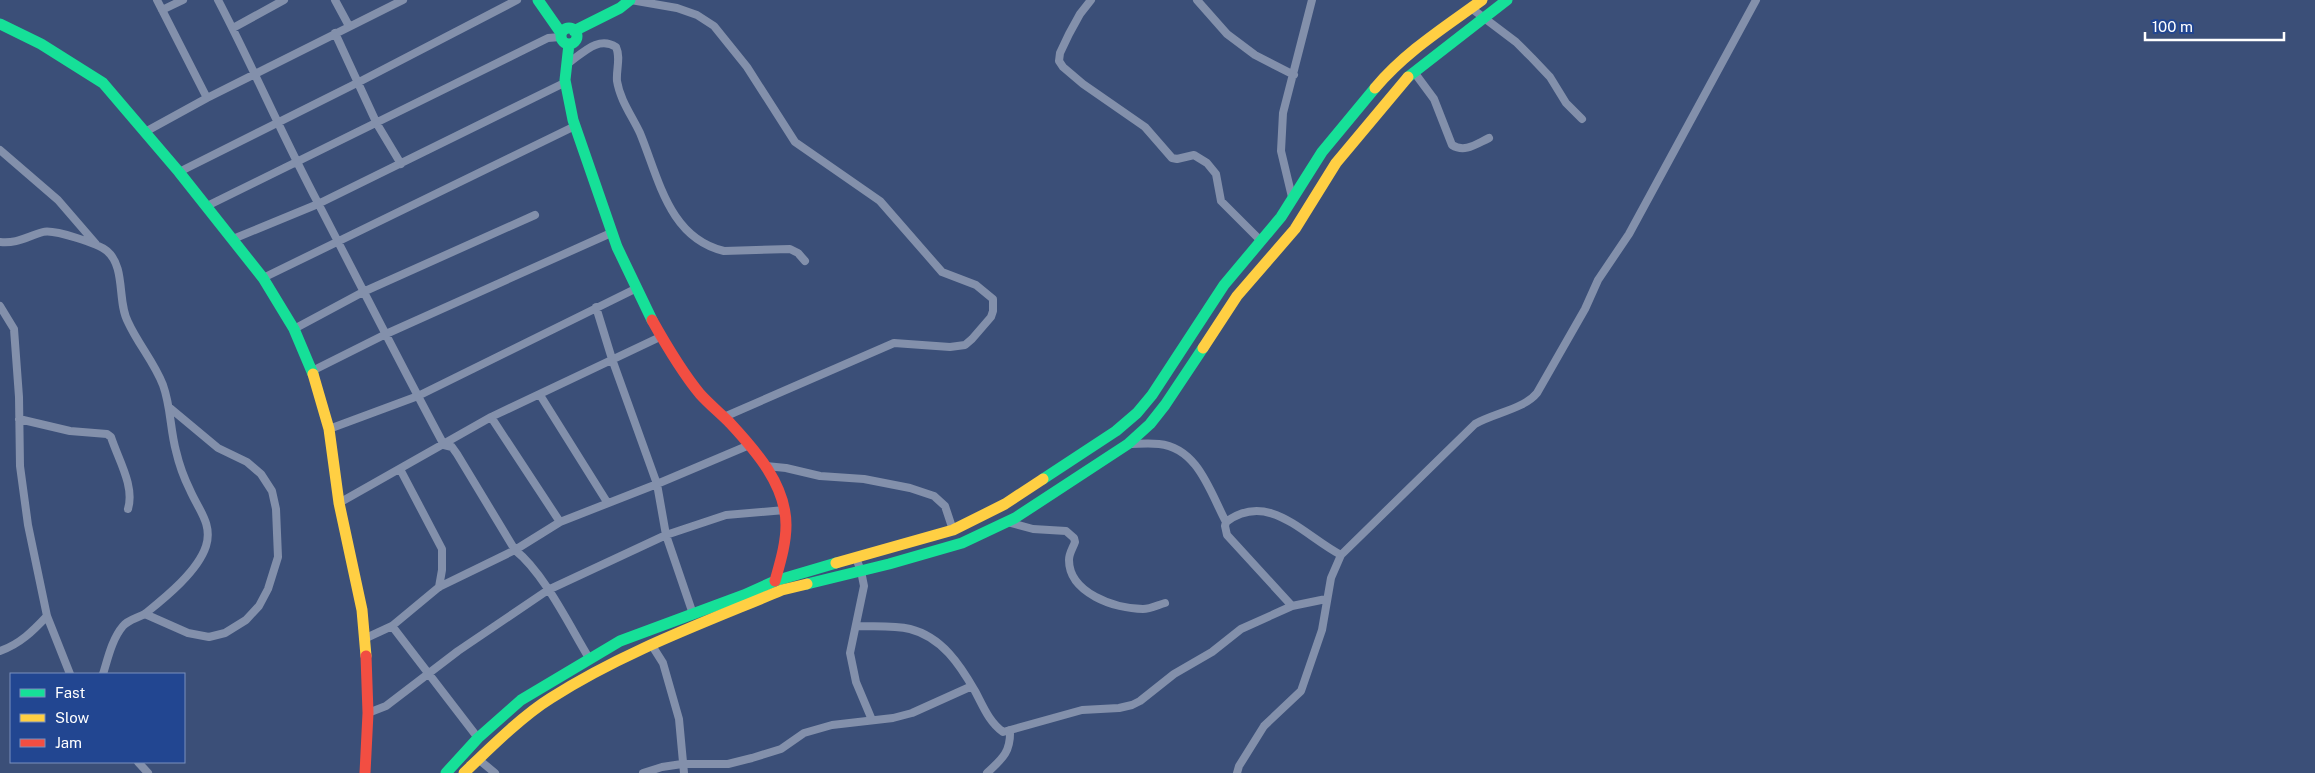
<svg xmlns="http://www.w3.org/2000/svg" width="2315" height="773" font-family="'Public Sans',sans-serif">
	<rect width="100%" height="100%" fill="#3b4f78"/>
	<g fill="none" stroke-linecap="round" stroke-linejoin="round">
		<path stroke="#8390ab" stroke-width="8" d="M157 0 207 98
			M218 0C253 67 283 137 318 203 360 284 401 365 444 445L452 447 457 454 515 550C544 573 569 625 589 658
			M335 0 349 26
			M631 0 677 8 697 15 714 26 747 67 795 142 880 201 942 272 976 285 993 299V311L991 317 972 339 965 345 950 347 894 343 724 417
			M1091 0 1080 14 1069 34 1060 53 1059 61 1063 67 1083 84 1145 127 1172 158 1177 159 1194 155 1207 163 1216 174 1221 201 1261 241
			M1197 0 1227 34 1255 55 1294 75
			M1471 8 1516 42 1532 58 1550 77 1566 103 1582 119
			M162 10 183 0
			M233 28 284 0
			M335 33 377 124 401 164
			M567 64C582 54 598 35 616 47 621 58 616 69 617 81 620 100 632 116 640 133 659 179 669 238 724 251L790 249 798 253 805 261
			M1414 72 1434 99 1452 145C1465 153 1476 144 1489 138
			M145 132 207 98 403 0
			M0 150 58 200 96 244
			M179 172 359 82 517 0
			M1292 197 1281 151 1283 113 1312 0
			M207 206 548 38 560 37
			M233 239 318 204 564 83
			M0 242C17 244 28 236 43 232 54 229 99 244 107 251 126 267 117 302 128 322 138 344 154 362 163 385 171 407 170 429 176 451 179 464 184 478 190 490 198 509 213 524 206 546 198 571 166 597 146 613 139 618 129 619 123 626 112 639 108 658 103 674
			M263 278 575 126
			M0 306 14 329 19 397 20 466 28 525 47 616 70 674
			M596 307 612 359 657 484 666 535 693 614
			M294 329 363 292 535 215
			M312 371 386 334 611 233
			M540 395 607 502
			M491 417 560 522
			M19 419 70 431 107 434 111 437C118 459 135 486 128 509
			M329 429 418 396 637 288
			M1128 444C1138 444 1148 443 1159 444 1198 448 1210 492 1226 522L1225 526 1227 535 1292 606
			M766 466 786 468 820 476 864 479 910 488 934 496 945 506 953 530
			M400 469 442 549V570L439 587
			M339 503 491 417 660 337
			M1007 522 1033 529 1066 531 1074 538 1075 542C1073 548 1069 553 1069 560 1069 593 1115 609 1143 609 1150 609 1158 605 1165 603
			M1226 522C1269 490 1304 536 1341 555
			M856 558 861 571 864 586 850 653 856 682 872 720
			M145 614 188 633 209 637 225 633 246 620 259 606 268 589 278 557 276 509 272 491 261 474 247 462 218 448 170 408
			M392 626 478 738
			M856 626C873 627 893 625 910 629 942 637 960 665 975 691 983 706 989 722 1003 732L1082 710 1119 708 1132 705 1140 701 1174 674 1212 652 1241 629 1292 606 1326 599
			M366 638 392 626 439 587 515 550 560 522 657 484 747 446
			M651 644 663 663 679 719 684 773
			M0 651C20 644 33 631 47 616
			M368 713 386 706 458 651 548 590 666 535 726 515 785 510
			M478 759 495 773
			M138 762 148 773
			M643 773 662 767 682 764H728L752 758 781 749 804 733 832 725 893 718 912 713 972 686
			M987 773C1002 759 1011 752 1010 730
			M1237 773 1239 766 1264 726 1301 691 1322 630 1331 578 1341 555 1475 424C1494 413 1524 409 1537 393L1585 309 1598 280 1629 234 1756 0"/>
		<path stroke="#16e098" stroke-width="11" d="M538 0 561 33
			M0 24 41 44 103 83 179 172 263 278 294 329 313 374
			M561 36a8 8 0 1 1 16 0a8 8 0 1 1-16 0Z
			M574 31 620 8 630 0
			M569 44 565 80 573 120 617 247 652 320
			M1408 77 1507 0
			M1043 479 1116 431 1137 413 1152 395 1224 285 1281 217 1322 152 1375 88
			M807 584 889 564 962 543 1015 518 1128 444 1150 424 1165 405 1203 348
			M446 773 478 738 521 700 620 641 744 595 775 581 836 563"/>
		<path stroke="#ffcf43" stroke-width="11" d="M1375 88C1405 52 1445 27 1482 0
			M1203 348 1237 296 1295 229 1336 163 1408 77
			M313 374 329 429 339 503 362 610 366 656
			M836 563 953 530 1005 504 1043 479
			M464 773C489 749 522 716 551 698 623 652 703 623 782 590L807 584"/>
		<path stroke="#f24e42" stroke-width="11" d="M652 320C666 345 681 371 700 394 709 404 720 413 730 423 756 451 786 485 786 525 786 544 780 563 775 581
			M365 773 368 713 366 656"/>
	</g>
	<rect x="10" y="673" width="175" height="90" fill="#224691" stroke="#7a90bd"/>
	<rect x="20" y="689" width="25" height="8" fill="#16e098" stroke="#7a90bd"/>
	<text x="55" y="698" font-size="15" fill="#ffffff">Fast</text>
	<rect x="20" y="714" width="25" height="8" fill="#ffcf43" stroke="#7a90bd"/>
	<text x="55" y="723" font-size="15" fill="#ffffff">Slow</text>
	<rect x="20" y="739" width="25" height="8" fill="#f24e42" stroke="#7a90bd"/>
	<text x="55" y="748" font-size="15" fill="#ffffff">Jam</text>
	<path d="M2145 32v8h139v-8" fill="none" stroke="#ffffff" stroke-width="2.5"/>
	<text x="2152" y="32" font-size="15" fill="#ffffff" stroke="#224691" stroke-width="4" paint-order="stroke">100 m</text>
</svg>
